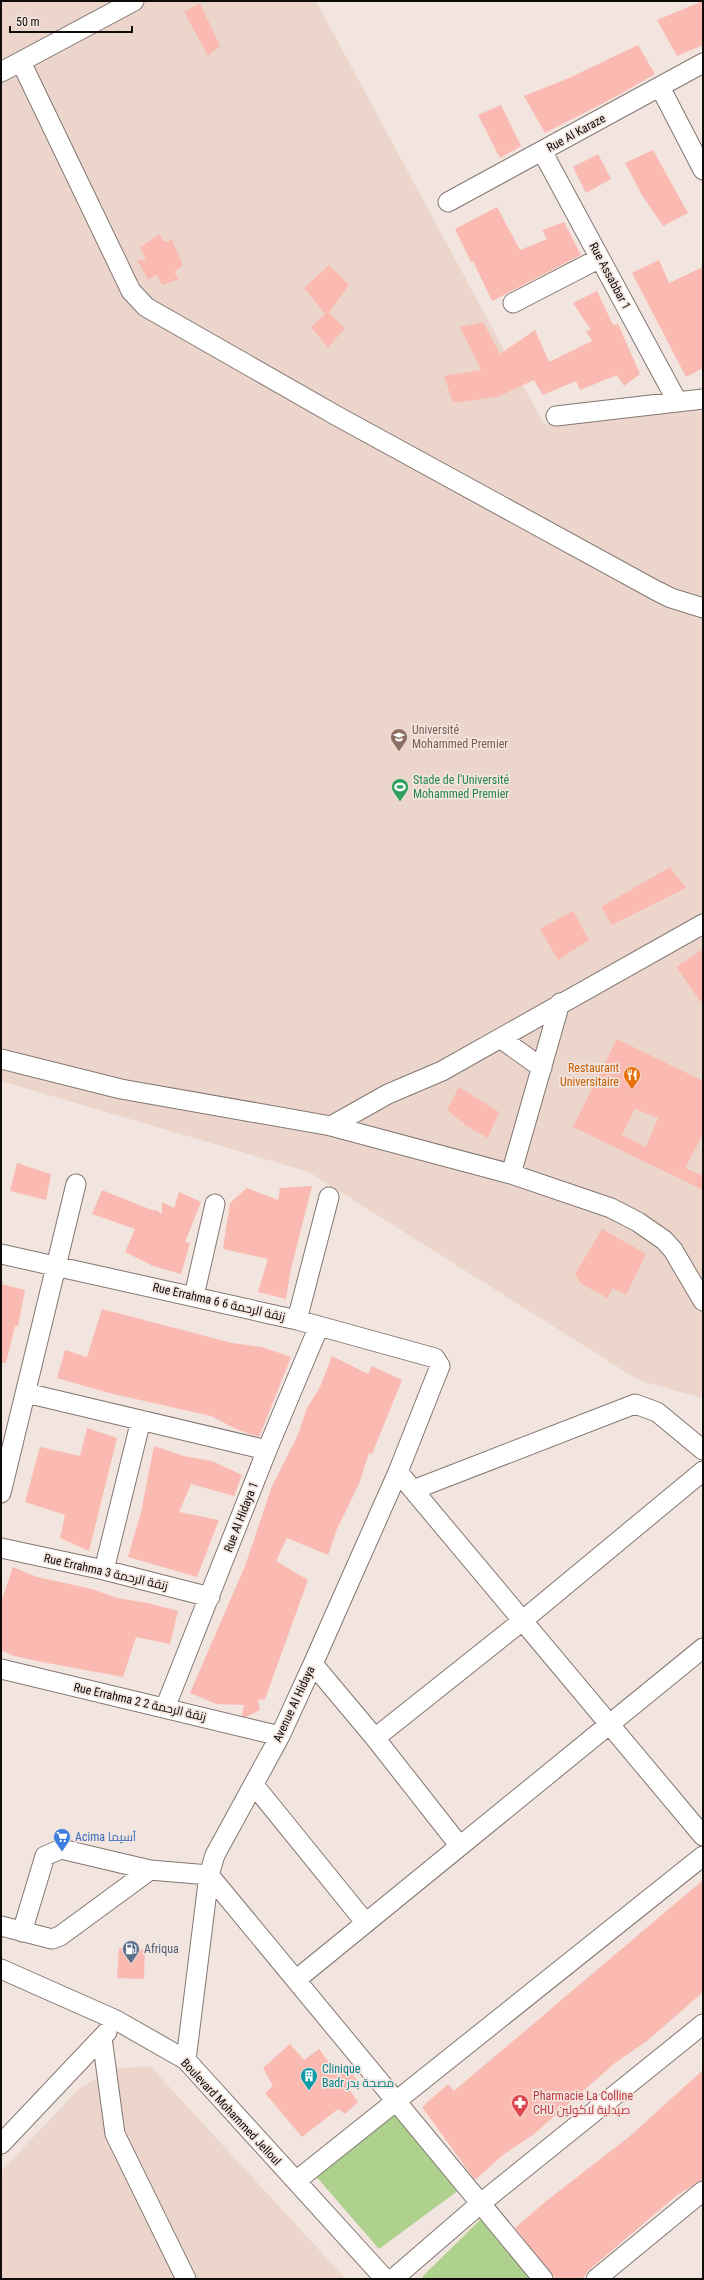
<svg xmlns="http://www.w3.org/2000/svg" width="704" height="2280" font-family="'Roboto Condensed',Cairo,sans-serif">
	<rect width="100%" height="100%" fill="#f2e4de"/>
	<path fill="#ecd6cc" d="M1 1H316L544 424 703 410V1398L640 1381 309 1172 1 1081Z
		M150 2066 346 2279H1V2171L81 2087 113 2069Z"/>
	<path fill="#aed28e" d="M397 2110 459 2190 379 2249 314 2174Z
		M484 2216 533 2279H424L422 2277Z"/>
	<path fill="#fabab1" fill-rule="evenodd" d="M703 1V45L677 56 657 20Z
		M200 3 220 46 208 56 184 12Z
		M638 45 655 74 617 96 545 133 524 96 569 78Z
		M501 105 521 146 500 158 478 115Z
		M653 150 688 213 663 226 642 195 625 163Z
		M598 154 611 179 586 193 573 167Z
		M497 207 520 250 547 239 542 230 564 222 581 255 492 301 473 261 471 262 455 229Z
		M160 234 164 242 172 240 183 265 174 272 179 279 162 285 157 275 148 280 137 260H146L140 247Z
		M659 260 669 283 703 267V368L686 377 632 273Z
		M329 265 349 285 329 313 345 328 328 348 311 327 325 314 304 288Z
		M597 291 613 325 618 324 640 374 624 386 617 375 580 390 576 381 543 395 534 380 497 397 453 403 444 376 481 370 460 327 483 322 500 354 535 330 549 362 592 341 586 331 591 330 573 303Z
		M670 867 686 888 612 925 601 907Z
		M573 911 589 940 558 960 540 929Z
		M703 949V1005L676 967Z
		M617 1039 703 1081V1134L685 1168 703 1176V1190L573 1127ZM635 1109 658 1118 646 1147 622 1135Z
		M459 1087 499 1112 488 1138 468 1127 447 1110Z
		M17 1163 51 1174 46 1200 10 1191Z
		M312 1186 290 1273 286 1299 258 1292 268 1259 223 1249 230 1203 247 1188 278 1200 280 1188Z
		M102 1190 154 1211V1209L162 1214V1202L174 1208 179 1192 201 1202 185 1242 190 1243 181 1274 153 1266 125 1252 135 1229 92 1214Z
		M602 1229 646 1254 626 1295 613 1288 607 1298 580 1283 575 1274Z
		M1 1284 25 1290 18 1326H15L6 1363H1Z
		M102 1309 232 1343 262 1347 291 1357 259 1437 238 1430 211 1416 109 1393 57 1378 65 1350 87 1357Z
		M332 1356 368 1374 372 1366 402 1380 372 1454 369 1453 359 1484 337 1529 328 1555 287 1538 276 1561 308 1580 265 1699 258 1700 260 1710 246 1717 242 1716 244 1705 216 1704 190 1693 245 1566 272 1486 298 1435 307 1408 320 1387Z
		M87 1428 117 1438 89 1551 60 1538 65 1515 25 1502 40 1447 80 1456Z
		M154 1446 183 1456 212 1461 242 1475 234 1496 191 1484 179 1512 219 1520 197 1577 128 1557 141 1512Z
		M13 1567 37 1577 92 1589 117 1598 148 1603 178 1611 170 1644 136 1637 123 1677 42 1662 14 1656 1 1650V1602Z
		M703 1880V1992L647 2041 615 2063 534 2134 503 2155 475 2180 422 2107 448 2084 454 2091Z
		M119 1948 145 1950 144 1979 117 1978Z
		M290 2044 304 2060 319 2049 339 2076 347 2068 358 2081 349 2089 358 2102 345 2114 338 2109 302 2137 265 2093 273 2086 263 2068Z
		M703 2070V2179L676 2196 589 2270 582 2279H556L515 2228 545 2202 630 2136Z"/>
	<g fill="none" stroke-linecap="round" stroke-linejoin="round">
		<defs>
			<path id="minor" d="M21 62 131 291 146 307 337 416 655 590 671 598 703 608
				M1 72 134 1
				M660 87 703 170
				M542 151 677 401
				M448 202 703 63
				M513 303 600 258
				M556 416 703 399
				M500 1038 542 1068
				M1 1059 121 1089 331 1126 511 1174 611 1208 638 1222 664 1240 673 1250 703 1301
				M331 1126 388 1094 442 1071 703 924
				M511 1174 560 1003
				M1 1254 297 1320 435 1358 440 1366 398 1472 313 1664 280 1736 215 1855 209 1875 186 2060
				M194 1296 215 1204
				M297 1320 329 1197
				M26 1393 267 1450
				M398 1472 703 1836
				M413 1490 635 1404 657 1412 703 1450
				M1 1493 76 1184
				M1 1548 104 1570 210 1597
				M104 1570 141 1420
				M313 1664 375 1738 459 1845
				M1 1669 280 1736
				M165 1708 267 1450 319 1326
				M375 1738 522 1621 703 1471
				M254 1785 365 1922
				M1 1926 52 1939 60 1936 150 1870
				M22 1932 45 1856 61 1849 150 1870 209 1875 543 2279
				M1 1969 116 2020 186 2060 385 2279
				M297 1979 703 1648
				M102 2038 115 2134 186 2279
				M1 2144 107 2032
				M296 2181 703 1856
				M393 2279 481 2203 703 2024
				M596 2279 703 2191"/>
		</defs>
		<use href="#minor" stroke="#837771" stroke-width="21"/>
		<use href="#minor" stroke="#fff" stroke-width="19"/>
	</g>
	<defs>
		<symbol id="university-pin" viewBox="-11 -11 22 30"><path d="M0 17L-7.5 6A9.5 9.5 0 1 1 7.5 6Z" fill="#8d6e63" stroke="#f2e4de"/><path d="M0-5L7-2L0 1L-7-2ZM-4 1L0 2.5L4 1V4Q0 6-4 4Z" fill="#fff"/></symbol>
		<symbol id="stadium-pin" viewBox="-11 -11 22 30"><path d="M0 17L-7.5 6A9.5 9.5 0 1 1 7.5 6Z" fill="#2e9e5b" stroke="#f2e4de"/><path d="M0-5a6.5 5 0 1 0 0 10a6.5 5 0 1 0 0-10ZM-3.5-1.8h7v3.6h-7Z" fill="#fff"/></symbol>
		<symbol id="restaurant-pin" viewBox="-11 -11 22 30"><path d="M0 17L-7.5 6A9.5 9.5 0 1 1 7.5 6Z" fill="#e8710a" stroke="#f2e4de"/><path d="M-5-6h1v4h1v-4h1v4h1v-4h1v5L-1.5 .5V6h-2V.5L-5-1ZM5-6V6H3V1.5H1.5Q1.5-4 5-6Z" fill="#fff"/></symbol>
		<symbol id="supermarket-pin" viewBox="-11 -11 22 30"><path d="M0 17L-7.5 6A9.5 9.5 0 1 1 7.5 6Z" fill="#3f7fe0" stroke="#f2e4de"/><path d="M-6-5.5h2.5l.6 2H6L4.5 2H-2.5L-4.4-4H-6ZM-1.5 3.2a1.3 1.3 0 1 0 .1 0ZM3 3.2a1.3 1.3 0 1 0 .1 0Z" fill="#fff"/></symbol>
		<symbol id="fuel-pin" viewBox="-11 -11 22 30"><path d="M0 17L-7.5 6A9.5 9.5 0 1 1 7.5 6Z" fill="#5c6f8a" stroke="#f2e4de"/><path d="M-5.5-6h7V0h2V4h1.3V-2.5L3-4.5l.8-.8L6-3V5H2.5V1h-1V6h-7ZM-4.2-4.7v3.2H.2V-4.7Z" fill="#fff"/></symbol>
		<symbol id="building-pin" viewBox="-11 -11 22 30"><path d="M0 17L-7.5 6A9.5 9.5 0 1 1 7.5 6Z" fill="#0f9aa8" stroke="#f2e4de"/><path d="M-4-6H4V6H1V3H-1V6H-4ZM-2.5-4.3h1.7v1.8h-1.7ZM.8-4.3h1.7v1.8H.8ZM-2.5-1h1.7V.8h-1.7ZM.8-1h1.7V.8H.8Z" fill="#fff"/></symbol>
		<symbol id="pharmacy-pin" viewBox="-11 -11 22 30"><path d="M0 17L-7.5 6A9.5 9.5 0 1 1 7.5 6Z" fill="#e0444e" stroke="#f2e4de"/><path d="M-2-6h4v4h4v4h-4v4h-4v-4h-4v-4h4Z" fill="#fff"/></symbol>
	</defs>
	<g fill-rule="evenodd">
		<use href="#university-pin" x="389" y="727" width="20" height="27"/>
		<use href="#stadium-pin" x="390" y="777" width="20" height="27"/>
		<use href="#restaurant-pin" x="622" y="1065" width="20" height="27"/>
		<use href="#supermarket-pin" x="52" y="1827" width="20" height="27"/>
		<use href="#fuel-pin" x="121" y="1939" width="20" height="27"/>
		<use href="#building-pin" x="299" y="2066" width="20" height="27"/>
		<use href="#pharmacy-pin" x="510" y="2093" width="20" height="27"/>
	</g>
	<g text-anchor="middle" stroke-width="3.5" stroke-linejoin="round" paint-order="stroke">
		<g font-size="12" fill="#0f0b09" stroke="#f2e4de">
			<text transform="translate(576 133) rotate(-29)" y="4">Rue Al Karaze</text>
			<text transform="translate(610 276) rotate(62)" y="4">Rue Assabbar 1</text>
			<text transform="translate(219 1302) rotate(13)" y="4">Rue Errahma 6 6 زنقة الرحمة</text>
			<text transform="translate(241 1517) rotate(-69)" y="4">Rue Al Hidaya 1</text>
			<text transform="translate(106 1572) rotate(13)" y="4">Rue Errahma 3 زنقة الرحمة</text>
			<text transform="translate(140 1702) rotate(13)" y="4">Rue Errahma 2 2 زنقة الرحمة</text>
			<text transform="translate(294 1704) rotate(-65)" y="4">Avenue Al Hidaya</text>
			<text transform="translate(231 2112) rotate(47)" y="4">Boulevard Mohammed Jelloul</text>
		</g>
		<g font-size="12" fill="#785e54" stroke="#f2e4de" text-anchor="start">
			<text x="412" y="734">Université<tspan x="412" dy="14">Mohammed Premier</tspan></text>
		</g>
		<g font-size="12" fill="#27864d" stroke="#f2e4de" text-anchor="start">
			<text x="413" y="784">Stade de l'Université<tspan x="413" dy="14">Mohammed Premier</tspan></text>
		</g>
		<g font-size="12" fill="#c56008" stroke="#f2e4de" text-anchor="end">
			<text x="619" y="1072">Restaurant<tspan x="619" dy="14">Universitaire</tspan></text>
		</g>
		<g font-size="12" fill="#366cbe" stroke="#f2e4de" text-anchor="start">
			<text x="75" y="1841">Acima آسيما</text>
		</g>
		<g font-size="12" fill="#4e5e75" stroke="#f2e4de" text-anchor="start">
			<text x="144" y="1953">Afriqua</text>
		</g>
		<g font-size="12" fill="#0d838f" stroke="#f2e4de" text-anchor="start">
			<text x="322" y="2073">Clinique<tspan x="322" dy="14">Badr مصحة بدر</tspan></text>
		</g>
		<g font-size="12" fill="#be3a42" stroke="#f2e4de" text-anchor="start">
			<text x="533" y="2100">Pharmacie La Colline<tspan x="533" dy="14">CHU صيدلية لاكولين</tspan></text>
		</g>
	</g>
	<rect width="704" height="2280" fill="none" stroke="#0f0b09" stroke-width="4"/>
	<path d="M10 26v6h122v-6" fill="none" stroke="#0f0b09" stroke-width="2"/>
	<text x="16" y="26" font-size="12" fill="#0f0b09" stroke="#f2e4de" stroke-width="3" paint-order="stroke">50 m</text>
</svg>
